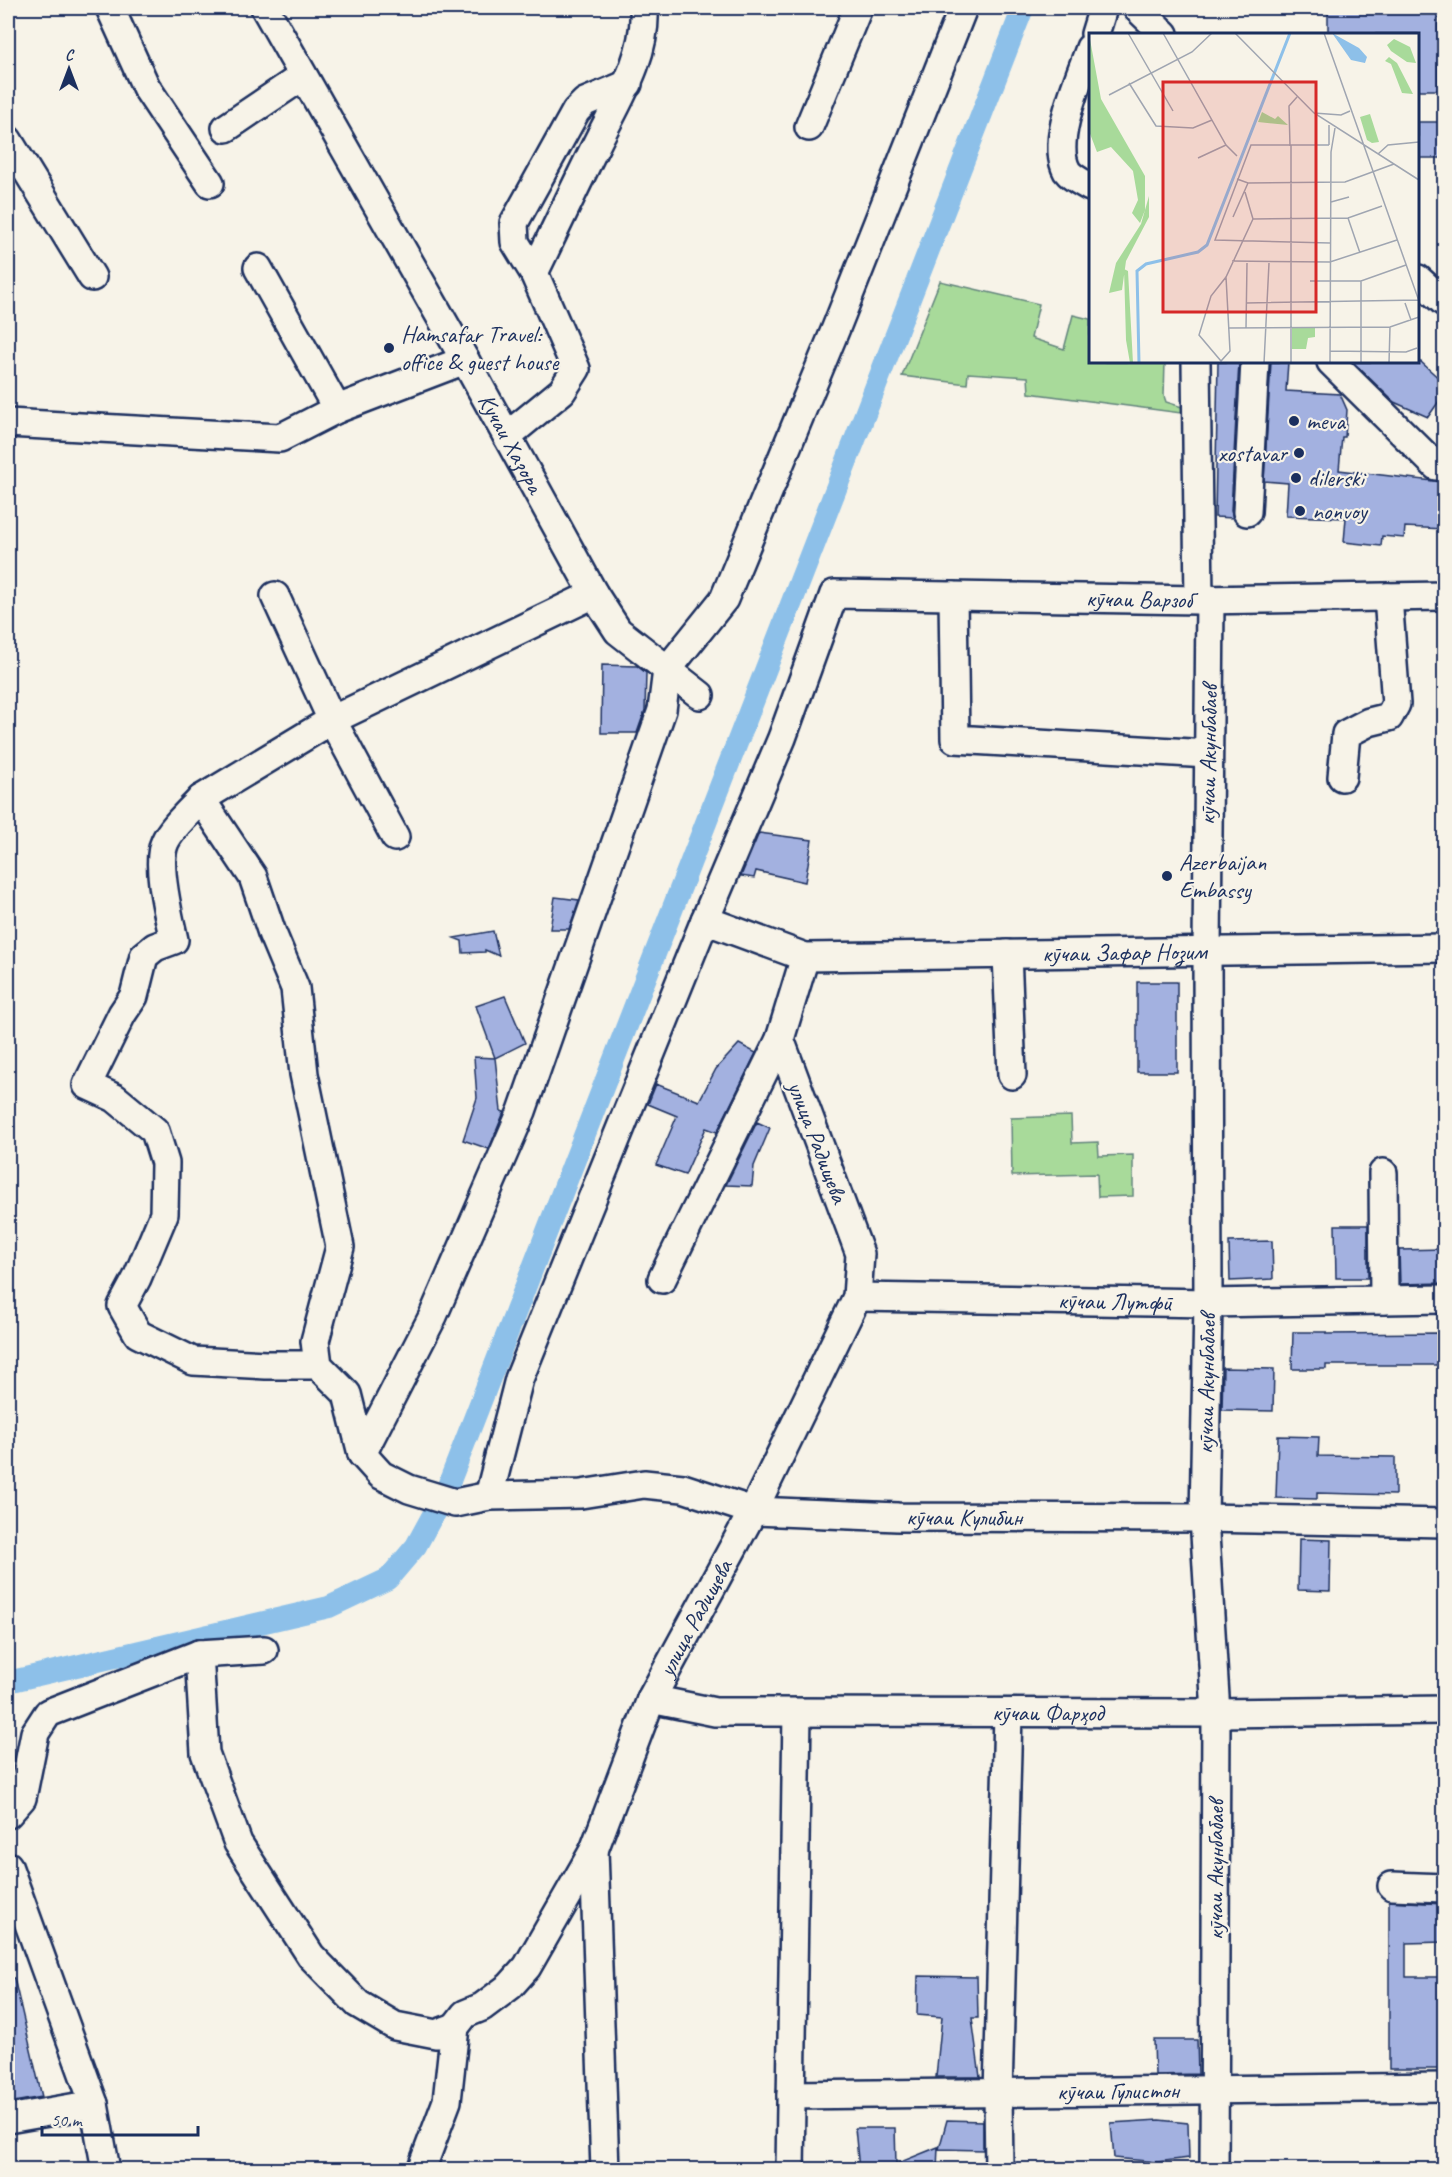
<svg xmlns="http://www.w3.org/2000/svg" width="1452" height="2177" font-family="Caveat,sans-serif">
	<rect width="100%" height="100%" fill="#f7f3e8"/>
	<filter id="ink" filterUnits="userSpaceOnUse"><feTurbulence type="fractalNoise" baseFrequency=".0167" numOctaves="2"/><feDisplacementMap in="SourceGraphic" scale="12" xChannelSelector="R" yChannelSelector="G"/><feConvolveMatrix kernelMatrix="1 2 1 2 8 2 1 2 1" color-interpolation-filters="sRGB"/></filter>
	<g filter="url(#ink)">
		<path fill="#a8da9a" stroke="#62847c" stroke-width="1.5" d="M940 281 1039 304 1031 338 1064 349 1073 315 1090 319V362H1165L1164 396 1166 402 1185 408 1181 413 1029 393 1028 377 968 373 967 384 902 376Z
			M1071 1116 1072 1143 1098 1142 1099 1156 1133 1155V1196L1098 1197 1097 1174 1012 1176 1011 1118Z"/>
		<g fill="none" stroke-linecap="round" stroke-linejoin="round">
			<path stroke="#8dc0e9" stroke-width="22" d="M8 1682 329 1607 388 1579 416 1546 446 1491 1023 8"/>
		</g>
		<path fill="#a3b1e0" stroke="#1b2f5e" stroke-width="1.5" d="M1328 8H1438V90H1418V34H1328Z
			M1418 122H1444V158H1418Z
			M1218 362H1239L1231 511 1233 518 1215 517Z
			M1271 362H1288L1286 391 1340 394 1347 410 1345 437H1342L1339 470 1433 481H1444V529L1405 527 1404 538 1382 536 1381 546 1344 542 1346 518 1286 516 1288 483 1264 481Z
			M1353 362H1421L1444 383V394L1428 417 1394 402Z
			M602 665 637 666 646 673 645 710 637 733H601Z
			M759 833 812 840 805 882 756 871 754 878 741 876Z
			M555 897 579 900 569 929H550Z
			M493 931 499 956 485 950V952L463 953 462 941 454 938Z
			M1137 982H1177V1072H1137Z
			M505 996 525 1043 495 1058 476 1006Z
			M739 1044 756 1053 717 1132 706 1128 685 1175 656 1165 677 1116 648 1104 656 1084 699 1101 716 1069Z
			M474 1057 495 1058 501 1111 504 1112 489 1149 463 1140 477 1098Z
			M757 1122 770 1128 754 1166 752 1186 726 1185Z
			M1335 1225H1368V1278H1336Z
			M1272 1241 1273 1279 1230 1281 1229 1242Z
			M1444 1249V1283L1400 1284 1399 1250Z
			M1293 1332H1326V1334L1438 1333V1365H1326V1369H1292Z
			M1223 1368 1274 1369 1273 1411 1222 1410Z
			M1278 1436 1319 1437 1318 1456 1395 1457V1495L1317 1493V1499L1276 1498Z
			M1299 1539 1331 1540 1330 1591 1298 1590Z
			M1389 1901 1444 1904V1942L1406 1943V1977H1444V2069H1389Z
			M918 1976 977 1977 978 2018H972L980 2077H936L942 2017 917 2015Z
			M8 1978H14L42 2097 8 2103Z
			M1154 2040H1197L1198 2074 1155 2075Z
			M947 2120 983 2121V2150L939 2149Z
			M1159 2120 1188 2123 1189 2158 1157 2162 1114 2158 1111 2123Z
			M855 2128H895L896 2164 938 2147 937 2169H859Z"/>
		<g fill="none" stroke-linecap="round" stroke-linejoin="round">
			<defs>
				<g id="minor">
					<path d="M110 8 146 87 210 183"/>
					<path id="s1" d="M265 8 465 360 594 594 618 631 700 695"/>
					<path d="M1137 8 1164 34"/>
					<path d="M1095 34 1103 8"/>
					<path d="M1090 48C1080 77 1050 141 1067 171 1072 178 1083 183 1090 187"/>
					<path d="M809 127 858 8"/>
					<path d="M226 128 303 76"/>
					<path d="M8 140 92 277"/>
					<path d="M258 268 337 409"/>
					<path d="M534 273 515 242 514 223 576 111 585 102 628 84"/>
					<path d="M1418 279 1444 302"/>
					<path d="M1196 362 1199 600"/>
					<path d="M1331 362 1436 466"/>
					<path d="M8 423 280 438 337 409 465 360"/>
					<path d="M507 436 562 391 576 369 534 273C555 230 575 187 596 145 617 102 647 57 644 8"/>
					<path d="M1247 512 1255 362"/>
					<path id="s2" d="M275 596 332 720 201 799 253 877 272 933 295 988 304 1074 340 1247 315 1341 318 1365 347 1394 362 1454 381 1475 409 1489 455 1503 489 1496 581 1494 644 1484 683 1488 753 1511 898 1517 1204 1518 1444 1523"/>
					<path d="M953 596 955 739 1208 754"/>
					<path d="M1210 599 1207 951 1208 1303 1204 1518 1216 1713 1214 2170"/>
					<path d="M1342 777 1346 734 1369 722 1389 717 1396 704 1388 597"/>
					<path d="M201 799C190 811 171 828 165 842 155 863 169 917 174 940L155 947 144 956 134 996 122 1014 87 1085 115 1098 155 1131 165 1163 164 1214 137 1278 122 1306 138 1334 193 1361 266 1365H318"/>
					<path d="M395 837 332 720 594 594"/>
					<path id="s3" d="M705 920 805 957 1444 948"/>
					<path d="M1007 954 1012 1075"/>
					<path d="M1383 1173 1384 1300"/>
					<path d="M662 1279 780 1039 805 957"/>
					<path id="s4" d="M857 1297 1208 1303 1444 1299"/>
					<path d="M362 1454 433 1316 522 1111 662 710 667 670 724 599 836 328 963 8"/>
					<path id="s5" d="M489 1496 519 1379 705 920 782 738 834 594 1199 600 1444 596"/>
					<path d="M199 1654 264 1650"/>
					<path id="s6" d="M651 1699 715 1712 1216 1713 1444 1710"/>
					<path d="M8 1814 22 1798 35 1733 48 1713 199 1654 205 1753 238 1843 311 1956 358 2004 395 2026 436 2034 455 2027"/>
					<path d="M594 1850 605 2170"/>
					<path d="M8 1866 94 2104 106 2170"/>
					<path d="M1392 1886 1444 1888"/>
					<path id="s7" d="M791 2095 1444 2087"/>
					<path d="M8 2119 94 2104"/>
					<path id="s8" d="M421 2170 447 2101 455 2027 465 2014 482 2007 510 1986 527 1967 594 1850 651 1699 753 1511 857 1297 860 1254 780 1039"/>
					<path d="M790 2170 797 1713"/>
					<path d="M999 2170 998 2094 1008 1713"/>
				</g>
			</defs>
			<use href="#minor" stroke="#1b2f5e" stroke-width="32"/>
			<use href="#minor" stroke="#f7f3e8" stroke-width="27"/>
		</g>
	</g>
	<g fill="#1b2f5e" stroke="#f7f3e8" stroke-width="2">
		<circle cx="389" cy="348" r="6"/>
		<circle cx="1294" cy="421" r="6"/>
		<circle cx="1299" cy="453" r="6"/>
		<circle cx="1296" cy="478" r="6"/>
		<circle cx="1300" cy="511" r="6"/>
		<circle cx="1167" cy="876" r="6"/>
	</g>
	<g text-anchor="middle" stroke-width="4.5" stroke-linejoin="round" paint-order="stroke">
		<g font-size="24" fill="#1b2f5e" stroke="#f7f3e8" text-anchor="start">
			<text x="401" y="342">Hamsafar Travel:<tspan x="401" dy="28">office &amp; guest house</tspan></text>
			<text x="1306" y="429">meva</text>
			<text x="1287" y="461" text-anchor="end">xostavar</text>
			<text x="1308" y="486">dilerski</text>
			<text x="1312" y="519">nonvoy</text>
			<text x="1179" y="870">Azerbaijan<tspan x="1179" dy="28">Embassy</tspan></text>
		</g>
		<g font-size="24" fill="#1b2f5e" stroke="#f7f3e8">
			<text dy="8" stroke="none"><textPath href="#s1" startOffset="500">Кучаи Хазора</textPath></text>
			<text dy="8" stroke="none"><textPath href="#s5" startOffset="1272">кӯчаи Варзоб</textPath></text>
			<text transform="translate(1208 755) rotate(-89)" y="8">кӯчаи Акунбабаев</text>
			<text dy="8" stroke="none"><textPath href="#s3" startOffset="426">кӯчаи Зафар Нозим</textPath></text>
			<text transform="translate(818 1142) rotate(69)" y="8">улица Радищева</text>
			<text dy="8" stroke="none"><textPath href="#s4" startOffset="258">кӯчаи Лутфӣ</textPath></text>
			<text transform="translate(1206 1384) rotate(-89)" y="8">кӯчаи Акунбабаев</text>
			<text dy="8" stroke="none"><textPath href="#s2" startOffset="1612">кӯчаи Кулибин</textPath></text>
			<text dy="8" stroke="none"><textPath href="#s8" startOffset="632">улица Радищева</textPath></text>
			<text dy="8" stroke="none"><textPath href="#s6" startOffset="398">кӯчаи Фарҳод</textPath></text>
			<text transform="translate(1215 1870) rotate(-90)" y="8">кӯчаи Акунбабаев</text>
			<text dy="8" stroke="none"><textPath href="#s7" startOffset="327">кӯчаи Гулистон</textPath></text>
		</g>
	</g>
	<g transform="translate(1089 33)">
		<rect width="330" height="330" fill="#f7f3e8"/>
		<path d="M0 1 12 66 56 143V177L51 190 43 180 49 167 44 138 22 114 8 119 0 98ZM305 6 321 14 327 30 318 29 302 18 298 12ZM300 24 308 30 324 61 313 60 302 31 296 28ZM173 79 186 86 189 83 199 92 169 89ZM281 81 290 109 283 110 278 107 271 84ZM60 163V184L37 228 33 257 20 260 27 230 52 191ZM35 236 39 238 44 330H41L37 307ZM203 294H226V304L219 305 217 316H203Z" fill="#a8da9a"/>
		<path d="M243 0 270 15 278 24 276 30 262 27Z" fill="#8dc0e9"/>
		<path fill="none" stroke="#8dc0e9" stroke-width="3" d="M50 330 48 238 57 231 109 219 118 212 201 0"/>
		<path fill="none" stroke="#9fa5b1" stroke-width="1.5" d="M39 0 84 78M74 0 137 112 148 123M146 0 225 80 330 147M235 0 330 268M40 50 67 93 104 95 123 87M20 62 103 19 123 0M225 80 252 82 261 78M240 92V112M202 112V330M240 112H162L126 207 241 210M201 113 200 73 208 64M289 121 299 112 330 109M109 125 137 112M148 146 159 150 256 149 305 131M242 169 260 164M144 184 159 150M259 185 271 220M164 186 259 185 293 173M143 228 241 229 308 207M137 244 141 318 132 328 110 302 122 263 137 244 164 186 156 159M221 248H272L317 232M157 270 330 267M316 270 322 287M139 295 301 294 330 284M157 295 158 230M241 318 317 319 328 315M175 330 180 230M241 330 242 119 246 95M272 330V248M300 330 301 294"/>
		<path fill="#d62828" fill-opacity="0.15" stroke="#d62828" stroke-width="3" d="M74 49H227V279H74Z"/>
		<rect width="330" height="330" fill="none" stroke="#1b2f5e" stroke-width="3"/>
	</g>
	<rect width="1452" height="2177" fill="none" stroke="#f7f3e8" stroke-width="30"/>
	<rect x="15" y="15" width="1422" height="2147" fill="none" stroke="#1b2f5e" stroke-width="2" filter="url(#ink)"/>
	<g transform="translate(69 69)" stroke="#f7f3e8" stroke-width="4.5" paint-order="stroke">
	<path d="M0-4.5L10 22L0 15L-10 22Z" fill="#1b2f5e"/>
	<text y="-9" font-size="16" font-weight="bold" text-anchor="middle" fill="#1b2f5e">С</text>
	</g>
	<path d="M42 2126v9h156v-9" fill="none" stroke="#1b2f5e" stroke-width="3"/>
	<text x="51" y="2126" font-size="18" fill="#1b2f5e" stroke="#f7f3e8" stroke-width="4.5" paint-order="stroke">50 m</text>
</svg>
